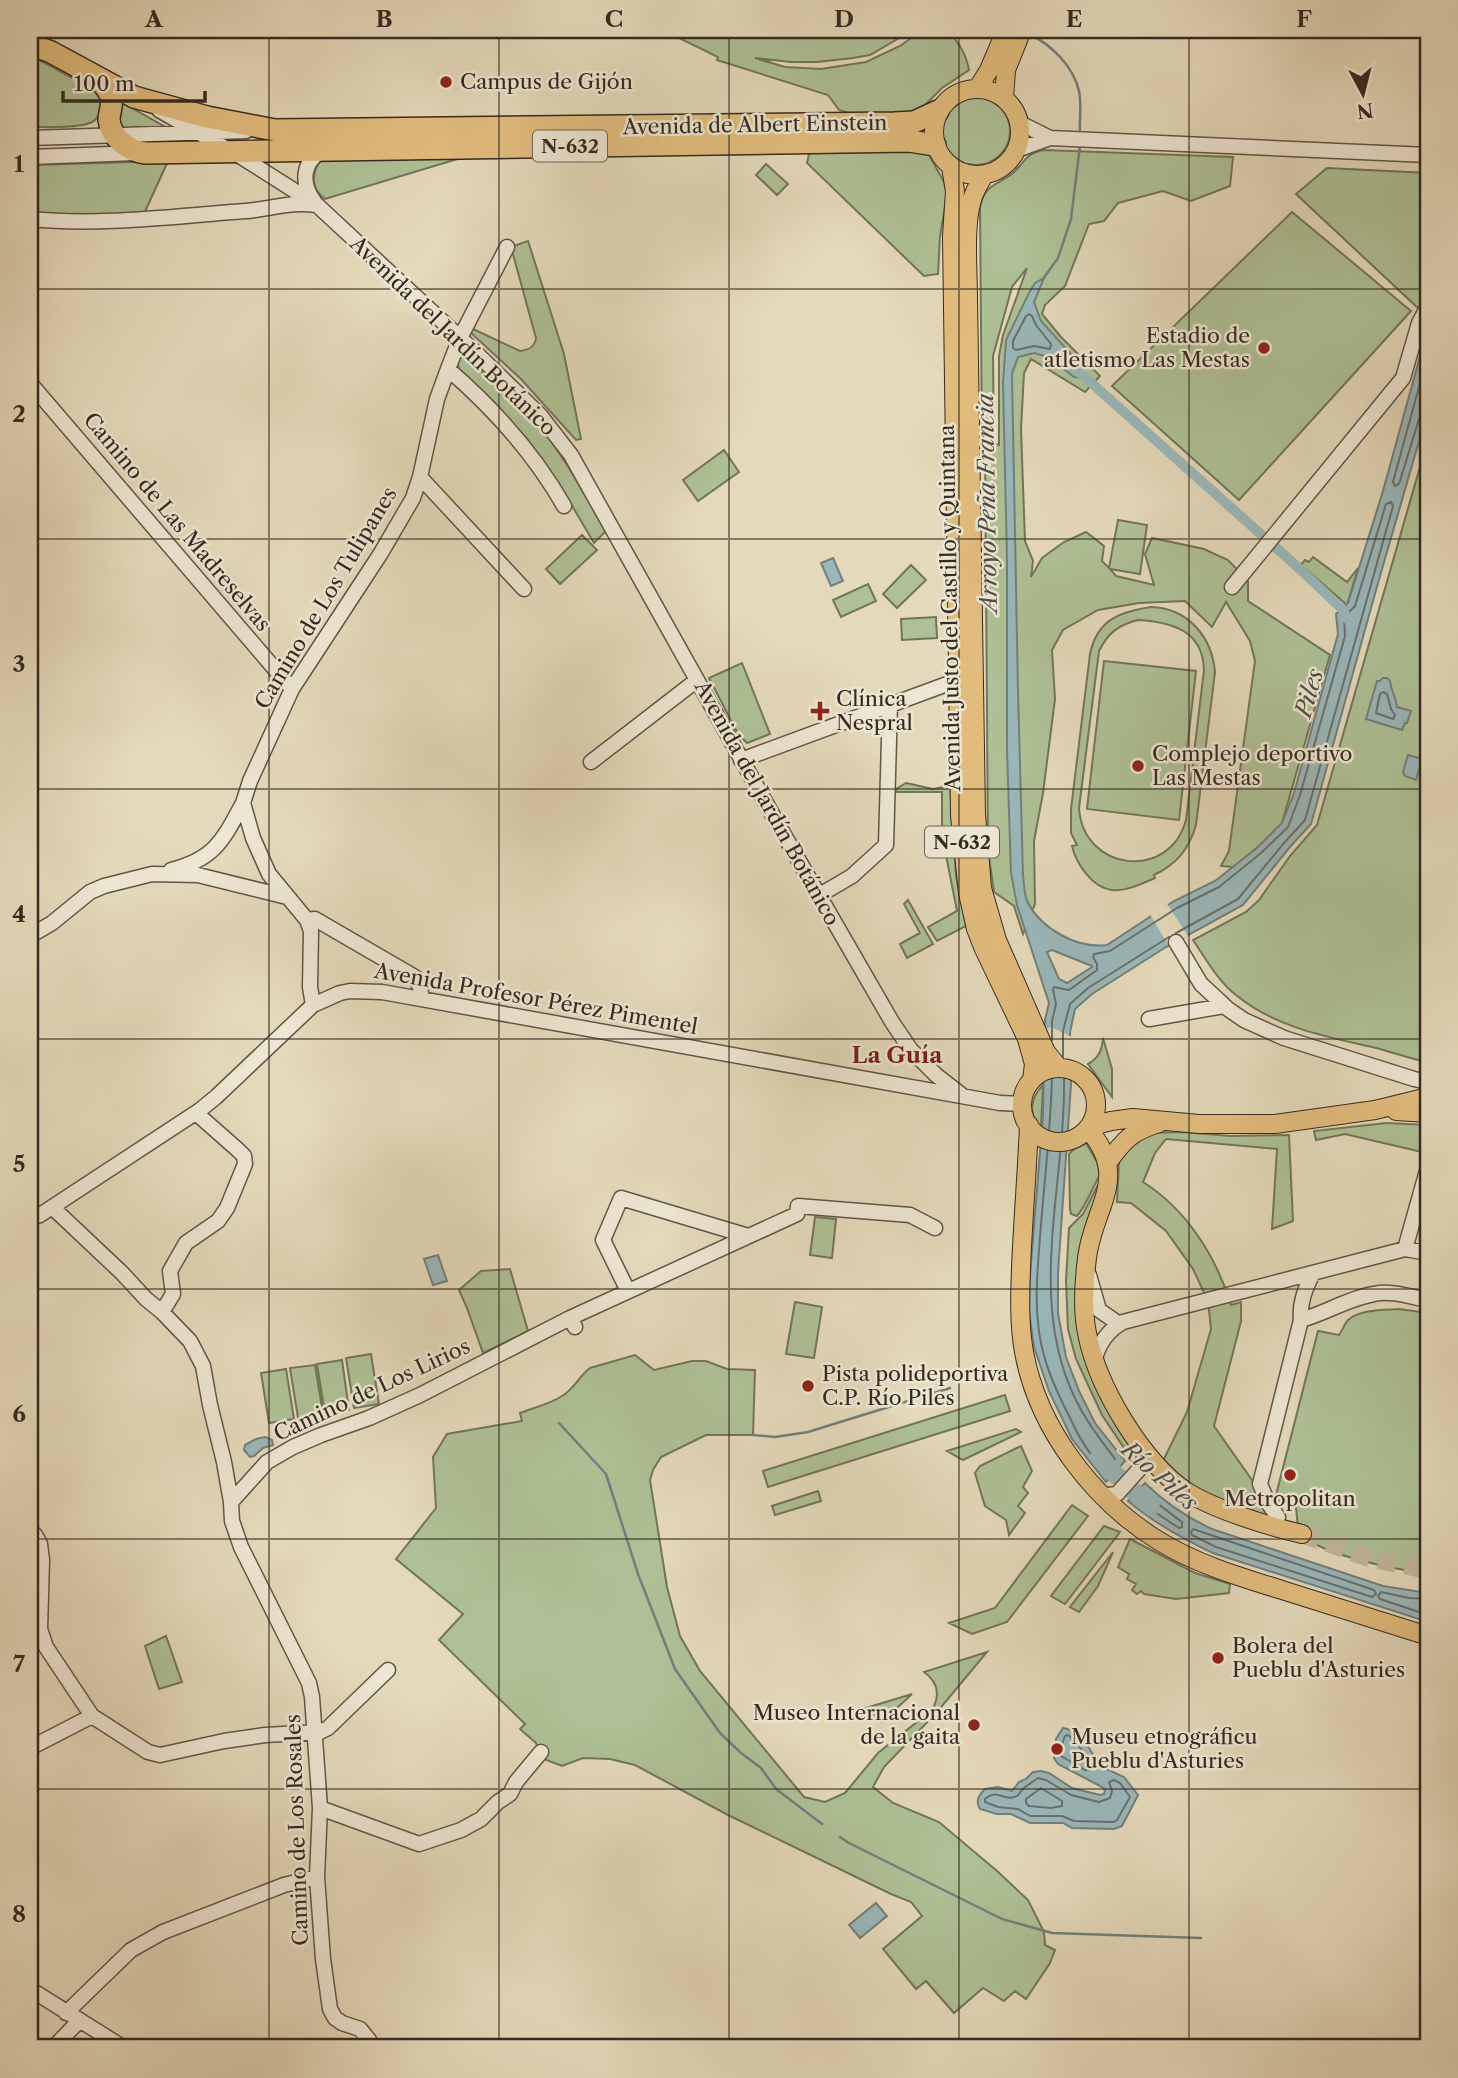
<svg xmlns="http://www.w3.org/2000/svg" width="1458" height="2078" font-family="'Libre Caslon Text',serif">
	<rect width="100%" height="100%" fill="#e4d9ba"/>
	<filter id="stains"><feTurbulence type="fractalNoise" baseFrequency=".00286" numOctaves="4"/><feColorMatrix values="0 0 0 0 .2 0 0 0 0 .09 0 0 0 0 .02 0 0 0 .5 -.17"/></filter>
	<radialGradient id="worn" r=".72"><stop offset=".6" stop-color="#630" stop-opacity="0"/><stop offset="1" stop-color="#630" stop-opacity=".3"/></radialGradient>
	<path fill="#aec095" stroke="#72755a" stroke-width="2" fill-rule="evenodd" d="M663 30H913L870 55 853 58 817 62H791L755 58 785 67 821 69 853 64 866 62 900 46 921 31 948 30C959 43 966 54 969 70L942 88 922 108 915 112 852 114 839 110 828 95 717 60 718 57Z
		M30 55 102 94C102 103 102 113 95 120 86 129 44 127 30 127Z
		M942 131a34 34 0 1 1 68 0a34 34 0 1 1-68 0Z
		M123 103 169 129 116 131V104Z
		M919 150 929 155 944 182 947 194 940 236 938 274 924 276 807 163 809 154 812 153Z
		M1044 150 1233 157 1230 186 1191 201 1163 191 1118 203 1104 221 1089 224 1065 286 1045 305 1042 314 1061 337 1100 376 1085 392 1031 359 1024 373 1021 429 1025 541 1033 561 1031 577 1042 558 1064 542 1086 532 1104 546 1102 561 1109 568 1118 520 1147 525 1140 574 1110 569 1116 576 1154 585 1145 554 1152 538 1204 549 1228 560 1248 581V601L1330 655 1282 823 1257 848 1233 867 1221 866 1229 851 1255 661 1250 641 1226 602 1212 627 1185 601 1139 603 1098 610 1063 630 1052 650 1055 699 1043 793 1034 841 1035 904 1023 934 1014 906 994 892 988 850 985 441H982L980 208C984 181 1003 185 1017 169 1027 158 1028 153 1044 150ZM1027 268 1003 335 999 356V445L994 443 993 356 1012 287Z
		M474 154 325 199C310 189 311 172 322 159Z
		M168 161 143 216H30V165Z
		M766 164 788 184 777 195 756 175Z
		M1327 168 1428 173V290L1419 309 1296 194Z
		M1292 212 1411 311 1239 500 1112 386Z
		M528 241 564 354 581 439 576 440 521 379 470 332 471 328 520 351C529 350 535 347 536 338L511 247Z
		M462 355 514 399 547 435 569 468 606 531 594 543 571 504 527 439 459 370 457 360Z
		M1428 439V1063C1411 1058 1394 1053 1376 1048 1328 1037 1276 1028 1236 995 1218 981 1206 959 1193 940L1246 912 1259 900 1290 856 1317 825Z
		M724 450 739 472 698 501 683 480Z
		M582 535 597 550 560 584 546 569Z
		M1313 557 1347 582 1358 568 1347 605 1301 565 1305 560 1309 562Z
		M911 565 926 580 897 608 883 594Z
		M868 584 876 601 841 617 833 600Z
		M1151 607C1188 608 1212 637 1215 672L1196 825C1189 849 1177 864 1154 875L1155 878C1143 883 1125 892 1112 890 1092 888 1076 863 1072 846L1077 845 1071 833V809L1090 654C1097 620 1119 612 1151 607ZM1138 620C1171 622 1203 630 1204 670L1186 820C1169 882 1083 871 1079 808L1099 651C1108 633 1118 625 1138 620Z
		M936 617 937 638 902 640 901 619Z
		M1104 661 1196 671 1179 820 1087 809Z
		M742 663 770 734 747 743 738 734 709 678Z
		M906 783 933 789 950 786 956 876 966 926 937 941 928 927 957 911 942 835V792H896V789Z
		M908 900 933 944 907 958 900 944 920 933 904 904Z
		M1103 1038 1112 1069V1097L1088 1064C1099 1058 1102 1050 1103 1038Z
		M1043 1085 1041 1128C1027 1115 1031 1097 1043 1085Z
		M1386 1123 1428 1125V1132L1422 1152 1345 1134 1316 1140 1314 1131Z
		M1183 1132 1230 1136 1289 1135 1293 1221 1272 1229 1277 1149 1166 1139 1155 1153 1143 1182C1186 1209 1216 1256 1231 1305L1241 1302V1321L1214 1426 1278 1517 1273 1527 1215 1505 1162 1463 1187 1412 1211 1329 1208 1301 1193 1269 1166 1231 1131 1203 1117 1202 1119 1162 1126 1149 1151 1133Z
		M1086 1143 1097 1162 1100 1175C1092 1188 1087 1204 1077 1216L1071 1214 1070 1209 1069 1154 1074 1149Z
		M1099 1183 1098 1201 1078 1295 1136 1448 1128 1454 1102 1415 1076 1359 1068 1329 1066 1281 1069 1228 1083 1214Z
		M815 1217 836 1219 832 1258 810 1255Z
		M510 1269 528 1331 483 1353 467 1308 459 1290 481 1271Z
		M795 1302 822 1307 814 1358 786 1354Z
		M1399 1309 1428 1313V1573C1404 1572 1309 1553 1299 1530 1297 1524 1297 1514 1296 1508L1275 1499 1318 1331 1339 1335C1342 1331 1345 1323 1348 1320 1360 1309 1384 1310 1399 1309Z
		M371 1354 379 1404 354 1408 346 1358Z
		M635 1355 654 1370 692 1361H706L727 1369 755 1370 753 1435H706L661 1457 653 1470 650 1480 667 1587 680 1636 700 1671 804 1797 825 1802 845 1793 878 1753 932 1710C941 1694 938 1682 924 1672L987 1652 937 1712 884 1767 873 1787 893 1803 939 1822 997 1871 1028 1900 1044 1932 1045 1945 1055 1950 1050 1963 1026 1999 1015 1991 1004 2001 983 1988 954 2013 926 1981 916 1989 883 1949 922 1916 911 1902 891 1894 728 1815 635 1765 610 1759 583 1758 562 1766 541 1758 536 1743 520 1729 525 1724 439 1640 463 1614 396 1559 436 1508 433 1457 447 1434 522 1421 520 1413C533 1408 550 1404 562 1396 574 1389 580 1375 590 1368Z
		M342 1360 349 1410 325 1414 317 1364Z
		M315 1365 323 1414 298 1418 290 1368Z
		M286 1369 294 1419 269 1423 261 1373Z
		M1005 1395 1010 1411 768 1487 763 1471Z
		M1016 1429 1021 1432 963 1460 947 1451Z
		M1021 1446 1032 1471 1023 1487 1028 1493 1018 1506 1025 1513 1009 1535 1006 1520 985 1506 975 1473 980 1466Z
		M818 1491 821 1501 775 1515 772 1506Z
		M1072 1505 1088 1516 1007 1622 972 1634 949 1623 995 1608Z
		M1104 1526 1120 1532 1065 1604 1051 1596Z
		M1130 1539 1195 1573 1230 1584 1229 1593 1176 1599 1144 1594 1141 1591 1137 1594 1132 1590 1136 1584 1127 1579 1129 1574 1118 1567Z
		M1113 1552 1098 1586 1079 1612 1070 1607Z
		M166 1636 182 1682 159 1689 145 1646Z
		M912 1694 882 1722 866 1708Z"/>
	<path fill="#9ab7ba" stroke="#727f7c" stroke-width="2" fill-rule="evenodd" d="M1044 278 1034 302 1041 321 1080 364 1086 378 1074 377 1048 357 1034 353 1018 357 1012 374 1018 691 1023 875C1024 883 1024 896 1028 903 1042 929 1077 949 1107 945L1174 901 1215 881 1257 848 1282 823 1294 793 1338 634 1336 614 1348 603 1383 491 1428 327V410L1378 583 1311 824 1289 848 1243 905 1166 947 1092 994 1075 1009 1070 1032 1071 1084 1058 1273V1313L1066 1357 1079 1391 1095 1423 1125 1461 1106 1482 1072 1439 1049 1391 1034 1347 1029 1311 1030 1275 1043 1115 1045 1020 1049 1003 1017 905 1011 873 1007 750V560L1003 383 1006 340 1029 293 1035 283ZM1052 950 1092 966V967L1067 983 1059 979 1047 952Z
		M833 558 843 581 831 586 821 563Z
		M1383 678H1387L1390 681C1391 690 1396 698 1397 707L1411 711 1407 723H1405L1402 730 1366 719 1377 681H1380Z
		M1408 755 1422 759 1416 780 1405 776 1403 772Z
		M438 1255 447 1281 433 1285 424 1259Z
		M265 1437 272 1440 273 1445 263 1448 254 1456 250 1457 244 1450 245 1445 256 1439Z
		M1145 1483C1165 1503 1186 1517 1212 1529L1383 1586 1428 1593V1622L1213 1553C1183 1539 1154 1523 1128 1501Z
		M1063 1728 1076 1731 1086 1743 1100 1766 1124 1777 1138 1795 1122 1826 1114 1829 1072 1828 1063 1823H1030L1011 1814H997L980 1809C975 1801 979 1795 985 1789L998 1787 1012 1791 1019 1782 1026 1779 1033 1772 1041 1771 1049 1773 1072 1788 1100 1795 1104 1794 1105 1790 1102 1787 1058 1764 1054 1758 1056 1739Z
		M876 1903 887 1916 860 1938 849 1925Z"/>
	<path fill="#e4d9ba" d="M1166 902 1188 936 1169 946 1149 913Z
		M1051 1027 1074 1038V1081L1066 1078 1058 1077 1050 1079 1041 1085 1042 1031Z
		M1039 1125 1056 1134 1072 1131 1071 1150 1055 1152 1037 1145Z"/>
	<g fill="none" stroke-linecap="round" stroke-linejoin="round">
		<path stroke="#68706d" stroke-width="2" d="M1029 314 1032 316 1036 325 1051 344 1050 349 1034 346 1016 350 1013 348V341L1026 316Z
			M1428 354 1393 482 1395 486 1399 484 1419 419 1423 415 1428 414
			M1383 692 1387 694 1391 709 1395 715 1393 719 1376 713 1380 694Z
			M1052 1040V1021L1056 1004 1053 990 1054 987 1069 990 1097 970V964L1093 957 1094 954 1110 951 1177 908 1219 887 1261 853 1288 827 1300 795 1345 636 1344 617 1355 606 1386 504 1391 502 1393 506 1305 820 1284 843 1238 899 1176 933
			M1063 1057V1031L1070 1004 1088 988 1169 937
			M1052 1075C1051 1125 1045 1175 1041 1225 1038 1265 1033 1304 1041 1343 1046 1369 1058 1394 1070 1418 1077 1434 1092 1461 1107 1470L1114 1463 1115 1459C1100 1439 1085 1420 1074 1396 1027 1297 1066 1182 1064 1077
			M1144 1495C1152 1498 1172 1515 1182 1522V1527L1179 1528 1141 1503 1140 1499Z
			M1193 1529 1374 1590 1376 1594 1372 1597 1216 1547 1192 1535 1191 1532Z
			M1428 1599 1409 1598 1381 1592 1378 1596 1380 1599 1428 1615
			M1068 1735 1078 1744 1090 1766 1089 1770H1085L1061 1756 1062 1744 1065 1736Z
			M1038 1778 1046 1780 1071 1795 1099 1802 1110 1798 1112 1791 1109 1782 1114 1780 1120 1783 1130 1797 1117 1820 1114 1822 1074 1821 1062 1816H1030L1018 1809 998 1807 985 1802V1799C998 1788 1003 1801 1014 1797 1021 1795 1018 1793 1023 1789 1027 1785 1033 1782 1038 1778Z
			M1041 1788 1062 1801V1806L1051 1808 1029 1806 1026 1803V1799Z"/>
		<path stroke="#727f7c" stroke-width="2.5" d="M781 30 785 33 830 38 859 30
			M1029 34C1052 45 1073 66 1079 91 1082 105 1079 122 1080 136
			M1043 279 1058 258 1071 219 1080 146
			M559 1423 606 1474 638 1574 675 1669 720 1733 741 1753 761 1768 776 1789 822 1824
			M753 1435 775 1437 808 1432 950 1388
			M840 1837 849 1843 1002 1919 1052 1933 1201 1938"/>
		<path stroke="#9ab7ba" stroke-width="10" d="M1078 371 1301 570 1343 610 1347 619"/>
		<path stroke="#9ab7ba" stroke-width="18" d="M1099 1456 1114 1473 1151 1507"/>
		<path stroke="#c1b69b" stroke-width="18" stroke-dasharray="18 9" stroke-linecap="butt" d="M1302 1534 1372 1559 1428 1570"/>
		<defs>
			<path id="minor" d="M159 110 243 158 317 205 470 347 540 415 571 455 776 821 892 1022 911 1050 936 1075 963 1096
				M1020 123 1050 138 1428 155
				M30 138 246 131
				M1017 150 1050 138
				M30 157 137 153
				M314 201C301 184 302 162 322 151
				M30 219C102 226 174 216 246 211 270 209 293 201 316 205
				M448 369C494 409 534 453 564 506
				M30 383 292 689
				M420 477 524 589
				M1232 587 1403 378 1419 323 1428 306
				M741 760 958 680
				M591 762 697 680
				M171 870C215 859 223 840 243 803
				M818 896 852 876 886 845 890 704
				M307 920 315 919 415 977 420 987 422 999
				M30 936 52 923 90 892 104 886 152 874 198 875 287 897
				M1176 942 1201 984 1228 1009 1244 1020 1284 1038 1414 1079 1428 1082
				M313 1005 310 987 311 931 307 920 269 874 253 838 243 803 250 781 292 689 381 553 413 498 420 477 437 399 448 369 460 338 507 247
				M1149 1019 1224 1006
				M52 1207 122 1273 146 1299 162 1312 190 1341 203 1366 210 1405 224 1462 231 1502 232 1521 241 1547 309 1683 312 1697 320 1808 317 1877 323 1959 330 2009 335 2018 342 2023 360 2029 369 2040 372 2048
				M30 1218 40 1215 200 1110 216 1097 313 1005 340 993 350 991 382 992 1000 1103 1022 1104
				M1405 1249 1428 1167
				M1089 1275 1099 1310 1119 1324
				M628 1291 603 1240 621 1198 748 1236
				M162 1312 173 1294 170 1271 186 1243 218 1221 227 1208 245 1164 244 1156 238 1150 196 1113
				M570 1318 797 1214 798 1206 910 1215 935 1228
				M1301 1320C1326 1313 1349 1298 1374 1294 1391 1290 1411 1297 1428 1300
				M1094 1362C1098 1345 1108 1330 1123 1322L1405 1249 1428 1253
				M1100 1494 1108 1495 1117 1494 1142 1466 1144 1459 1143 1449
				M231 1502 267 1462 293 1447 321 1435 369 1418 420 1395 570 1318 575 1327
				M1273 1527 1278 1517 1268 1503 1260 1484 1301 1320C1299 1303 1306 1287 1313 1273
				M30 1530 35 1535 40 1544 42 1560 40 1629 46 1647 92 1716 148 1752 160 1755 224 1741 265 1735 320 1732 328 1728 388 1670
				M30 1748 92 1716
				M320 1808 419 1844 461 1830 481 1819 498 1802 510 1794 516 1782 541 1752
				M30 1989 124 2048
				M66 2013 131 1950 163 1932 284 1885 317 1877
				M53 2048 79 2021"/>
			<path id="major" d="M978 88 989 70 1006 30
				M934 132a43 43 0 1 1 86 0a43 43 0 1 1-86 0Z
				M1004 98 1006 70 1022 30
				M951 167 955 191 952 236 960 815 968 893 976 929 983 947 1027 1039 1034 1064 1032 1080
				M984 175C980 183 974 191 972 200 964 225 968 271 968 298L976 814 982 888 997 940 1046 1052 1059 1068
				M1022 1105a37 37 0 1 1 74 0a37 37 0 1 1-74 0Z
				M1396 1111 1428 1113
				M1029 1125C1027 1173 1023 1220 1021 1268 1020 1296 1019 1324 1024 1352 1038 1429 1094 1501 1159 1541 1196 1564 1240 1577 1282 1590 1331 1605 1379 1621 1428 1636
				M1089 1127 1111 1121 1133 1118 1199 1124H1275L1375 1110 1428 1097
				M1088 1129C1131 1178 1093 1207 1087 1258 1084 1282 1082 1309 1087 1333 1097 1386 1142 1462 1187 1492 1216 1510 1268 1526 1302 1534
				M1108 1162C1124 1140 1132 1131 1159 1123"/>
			<path id="highway" d="M30 44 51 52 134 97 207 117 275 130 894 123 914 122 938 111
				M98 78C103 84 109 90 111 97 113 106 109 112 109 120 111 138 129 151 145 153L909 141 935 145"/>
		</defs>
		<use href="#minor" stroke="#615646" stroke-width="17"/>
		<use href="#major" stroke="#352a20" stroke-width="20"/>
		<use href="#highway" stroke="#352a20" stroke-width="24"/>
		<use href="#minor" stroke="#ede6d2" stroke-width="14"/>
		<use href="#major" stroke="#e2bc7d" stroke-width="18"/>
		<use href="#highway" stroke="#e2bc7d" stroke-width="21"/>
	</g>
	<path fill="none" stroke="#352a20" stroke-width="2" stroke-opacity="0.55" d="M269 30V2048M499 30V2048M729 30V2048M959 30V2048M1189 30V2048M30 289H1428M30 539H1428M30 789H1428M30 1039H1428M30 1289H1428M30 1539H1428M30 1789H1428"/>
	<g fill="#8f2418" stroke="#ede6d2" stroke-width="2.5">
		<circle cx="446" cy="82" r="7"/>
		<circle cx="1264" cy="348" r="7"/>
		<path d="M816.5 700.5h7v7h7v7h-7v7h-7v-7h-7v-7h7z"/>
		<circle cx="1138" cy="766" r="7"/>
		<circle cx="808" cy="1386" r="7"/>
		<circle cx="1290" cy="1475" r="7"/>
		<circle cx="1218" cy="1658" r="7"/>
		<circle cx="974" cy="1725" r="7"/>
		<circle cx="1057" cy="1749" r="7"/>
	</g>
	<g text-anchor="middle" stroke-width="5" stroke-linejoin="round" paint-order="stroke">
		<g fill="#ede6d2" stroke="#6c6255" stroke-width="2">
			<rect x="533" y="130.5" width="74" height="31" rx="5"/>
			<rect x="925" y="826.5" width="74" height="31" rx="5"/>
		</g>
		<g font-size="19" font-weight="bold" fill="#352a20">
			<text x="570" y="153">N-632</text>
			<text x="962" y="849">N-632</text>
		</g>
		<g font-size="21" fill="#352a20" stroke="#ede6d2" text-anchor="start">
			<text x="460" y="89">Campus de Gijón</text>
			<text x="1250" y="343" text-anchor="end">Estadio de<tspan x="1250" dy="24">atletismo Las Mestas</tspan></text>
			<text x="836" y="706">Clínica<tspan x="836" dy="24">Nespral</tspan></text>
			<text x="1152" y="761">Complejo deportivo<tspan x="1152" dy="24">Las Mestas</tspan></text>
			<text x="822" y="1381">Pista polideportiva<tspan x="822" dy="24">C.P. Río Piles</tspan></text>
			<text x="1290" y="1506" text-anchor="middle">Metropolitan</text>
			<text x="1232" y="1653">Bolera del<tspan x="1232" dy="24">Pueblu d'Asturies</tspan></text>
			<text x="960" y="1720" text-anchor="end">Museo Internacional<tspan x="960" dy="24">de la gaita</tspan></text>
			<text x="1071" y="1744">Museu etnográficu<tspan x="1071" dy="24">Pueblu d'Asturies</tspan></text>
		</g>
		<g font-size="21" fill="#352a20" stroke="#ede6d2">
			<text transform="translate(755 125) rotate(-1)" y="7">Avenida de Albert Einstein</text>
			<text transform="translate(453 336) rotate(44)" y="7">Avenida del Jardín Botánico</text>
			<text transform="translate(177 522) rotate(50)" y="7">Camino de Las Madreselvas</text>
			<text transform="translate(326 598) rotate(-59)" y="7">Camino de Los Tulipanes</text>
			<text transform="translate(950 608) rotate(-91)" y="7">Avenida Justo del Castillo y Quintana</text>
			<text transform="translate(767 803) rotate(61)" y="7">Avenida del Jardín Botánico</text>
			<text transform="translate(536 999) rotate(10)" y="7">Avenida Profesor Pérez Pimentel</text>
			<text transform="translate(372 1390) rotate(-25)" y="7">Camino de Los Lirios</text>
			<text transform="translate(297 1830) rotate(-92)" y="7">Camino de Los Rosales</text>
		</g>
		<g font-size="23" font-style="italic" fill="#4e4d46" stroke="#ede6d2">
			<text transform="translate(987 503) rotate(-91)" y="8">Arroyo Peña Francia</text>
			<text transform="translate(1309 693) rotate(-74)" y="8">Piles</text>
			<text transform="translate(1160 1476) rotate(41)" y="8">Río Piles</text>
		</g>
		<g font-size="23" font-weight="bold" fill="#7a1f14" stroke="#ede6d2">
			<text x="897" y="1063">La Guía</text>
		</g>
	</g>
	<rect width="1458" height="2078" fill="none" stroke="#e4d9ba" stroke-width="77"/>
	<g transform="translate(1363 94) rotate(173)" stroke="#ede6d2" stroke-width="5" paint-order="stroke">
	<path d="M0-5L12 26L0 18L-12 26Z" fill="#352a20"/>
	<text y="-10" font-size="19" font-weight="bold" text-anchor="middle" fill="#352a20">N</text>
	</g>
	<path d="M63 91v10h142v-10" fill="none" stroke="#352a20" stroke-width="3.5"/>
	<text x="74" y="91" font-size="21" fill="#352a20" stroke="#ede6d2" stroke-width="5" paint-order="stroke">100 m</text>
	<rect x="38" y="38" width="1382" height="2001" fill="none" stroke="#352a20" stroke-width="2.5"/>
	<g font-size="23" text-anchor="middle" font-weight="bold" fill="#352a20">
		<text x="154" y="27">A</text>
		<text x="384" y="27">B</text>
		<text x="614" y="27">C</text>
		<text x="844" y="27">D</text>
		<text x="1074" y="27">E</text>
		<text x="1304" y="27">F</text>
		<text x="19" y="172">1</text>
		<text x="19" y="422">2</text>
		<text x="19" y="672">3</text>
		<text x="19" y="922">4</text>
		<text x="19" y="1172">5</text>
		<text x="19" y="1422">6</text>
		<text x="19" y="1672">7</text>
		<text x="19" y="1922">8</text>
	</g>
	<rect width="100%" height="100%" filter="url(#stains)"/>
	<rect width="100%" height="100%" fill="url(#worn)"/>
</svg>
